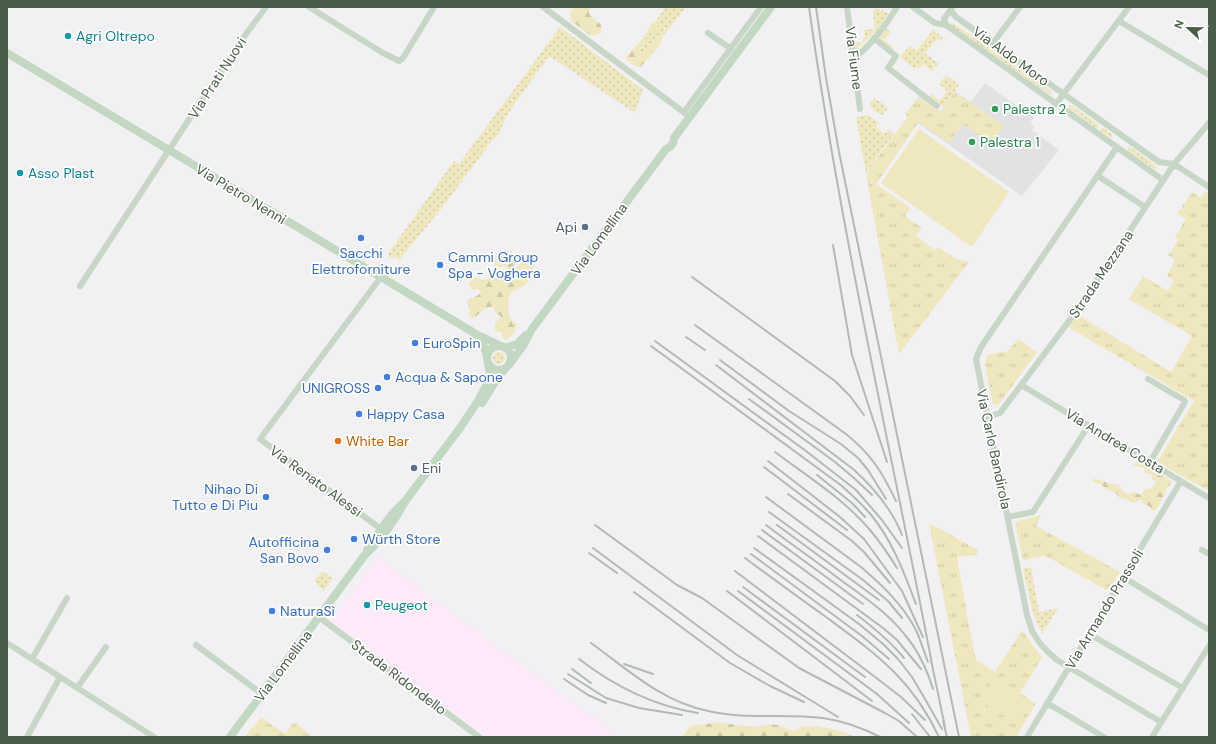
<svg xmlns="http://www.w3.org/2000/svg" width="1216" height="744" font-family="'DM Sans',sans-serif">
	<defs>
		<pattern id="grass-dots" width="8" height="8" patternUnits="userSpaceOnUse"><rect width="8" height="8" fill="#efe8bf"/><path d="M2 2h.1M6 6h.1" fill="none" stroke="#cec9a6" stroke-width="1.8" stroke-linecap="round"/></pattern>
		<pattern id="forest-firs" width="22" height="20" patternUnits="userSpaceOnUse"><rect width="22" height="20" fill="#efe8bf"/><path d="M5 1l3.5 6h-7zM16 11l3.5 6h-7z" fill="#cec9a6"/></pattern>
		<pattern id="park-tufts" width="24" height="20" patternUnits="userSpaceOnUse"><rect width="24" height="20" fill="#efe8bf"/><path d="M3 7l-1-3M5 7V3M7 7l1-3M15 17l-1-3M17 17v-4M19 17l1-3" fill="none" stroke="#cec9a6"/></pattern>
	</defs>
	<rect width="100%" height="100%" fill="#f1f0f2"/>
	<path fill="#fceaf9" d="M378 557 445 608 620 737H486L331 621Z"/>
	<path fill="#e1e2e3" d="M985 83 1021 109 1023 108 1034 117 1030 123 1034 127 1032 130 1059 150 1022 196 905 114 919 96 940 112 955 91 971 102Z"/>
	<path fill="url(#grass-dots)" d="M666 7H686L662 38 663 34C651 40 647 53 638 61L637 58C639 52 642 43 646 37 651 31 662 28 658 18Z
		M877 7 881 11 883 10 889 14 876 32 875 30V32L856 50 855 42 863 43V38H865L864 30 875 29 873 13Z
		M951 23H953L1051 91 1052 94H1049L951 26Z
		M560 27 643 90 635 113 551 57 547 59 513 106 505 119 499 134 491 142 442 208 399 260 396 257 391 258 388 254 454 161 459 164Z
		M887 28 891 31 884 40 894 48 893 50 879 39Z
		M933 30 943 38 940 41 937 39 925 53 939 64 936 67 916 51Z
		M910 46 935 67 932 71 923 64 919 69 917 67 915 69 900 57Z
		M946 75 959 85 943 107 929 97 932 94 940 101 947 91 939 84Z
		M875 98 888 108 882 115 874 111 869 104Z
		M1069 105H1071L1099 125 1097 129 1069 108Z
		M868 115 879 123 876 127 884 134 888 129 894 134 867 170 866 173 856 117Z
		M1102 127 1112 134V138L1100 131Z
		M1130 147 1156 165 1157 168 1154 169 1128 151V148Z
		M493 358a6 6 0 1 1 12 0a6 6 0 1 1-12 0Z
		M1031 567 1039 612 1058 608 1042 634 1033 613 1023 569Z
		M322 571 333 578 324 591 314 581Z"/>
	<path fill="url(#forest-firs)" d="M574 7H591L589 11V14L601 25 602 32 599 34H595L593 36C584 32 580 27 572 22 570 15 569 12 574 7Z
		M658 18C663 28 651 31 646 37 642 42 636 55 638 61 647 54 651 38 663 34 662 38 661 43 659 46 657 49 641 67 640 67 635 67 629 62 626 59V57L643 38 651 24Z
		M501 251 507 258 514 259 515 268C521 265 522 260 529 258L535 262 527 283C523 288 515 288 511 293 507 298 508 313 510 318 511 321 515 322 517 324L514 333 507 340 504 339 501 332 495 331V324L501 316 495 313 493 306 485 309 474 318 470 317 469 314 470 310 468 309 469 305 467 301C471 296 477 298 481 292L479 289 473 290 469 284 473 278C487 277 479 285 493 275L499 278 506 276 508 273 507 266H503L498 268 495 266C494 260 496 254 501 251Z
		M1136 462 1144 465 1154 472 1171 480 1170 485 1166 488 1165 495C1160 500 1160 507 1154 511L1151 510 1149 506 1144 504 1140 499 1135 503 1130 502 1126 499 1120 498 1115 492 1107 490 1102 485 1094 482 1092 479C1101 478 1108 485 1118 484L1122 490 1129 494 1133 492 1141 495 1145 489 1152 488 1156 482 1152 479 1151 474 1145 473 1144 468 1133 465Z
		M716 722 754 727 770 724 778 725 793 731C797 731 798 728 801 727 812 724 845 730 854 737H680L684 735C690 721 704 726 716 722Z"/>
	<path fill="url(#park-tufts)" d="M955 92 1004 126 991 143 963 124 949 143 919 122 876 184 910 208 905 216 922 228 916 236 935 250 938 247 956 259 969 262 899 354 866 174 868 170 908 117 905 114 919 97 940 112Z
		M1205 191 1209 193V486L1207 490 1157 462 1194 401 1068 327 1075 318 1080 316 1171 372 1192 336 1129 299 1143 276 1168 291 1174 280 1167 276 1175 260 1168 255 1178 240 1175 237 1186 219 1177 214 1192 192 1201 197Z
		M1018 339 1037 352 999 404 993 405 985 364 987 355 1008 351Z
		M1041 515 1036 526 1120 572 1108 591 1046 556 1023 560 1015 522Z
		M929 523 978 550 976 555 957 557 967 615 976 660 995 672 1022 630 1042 658 1020 693 1036 703 1016 737H971Z
		M261 717 285 734 294 722 313 737H245Z"/>
	<path fill="#efe8bf" d="M919 129 1009 192 972 247 881 183Z
		M992 682 1030 705 1018 724 980 701Z"/>
	<g fill="none" stroke-linecap="round" stroke-linejoin="round">
		<path stroke="#c8d6c7" stroke-width="6" d="M309 7 383 53 399 61 403 58 434 7
			M543 7 690 117
			M847 7 860 109
			M913 7 935 23 946 25
			M951 8 952 12 956 17 1159 162 1174 164 1209 187
			M1119 21 1209 75
			M946 25 1163 180
			M946 25 944 19 952 8
			M708 33 731 49
			M874 38 896 56 888 68 937 106
			M993 43 1020 7
			M853 58C869 49 888 22 897 7
			M1056 104 1129 7
			M684 112 761 7
			M1117 147 981 347 976 359 1027 615 1032 631 1039 642 1046 650 1057 660 1161 722
			M1098 176 1145 207
			M80 286 222 69 243 38 266 7
			M1148 379 1184 400 1185 402 1150 462
			M1021 385 1209 498
			M987 417 1000 413 1078 309 1174 164 1209 123
			M1008 517 1033 512 1089 425
			M381 529 260 439 381 277
			M1202 550 1209 554
			M1123 577 1209 630
			M319 617 479 737
			M1089 634 1183 688
			M7 643 154 737
			M196 645 262 694
			M32 659 67 598
			M77 688 106 647
			M1047 703 1104 737
			M27 737 60 677
			M1027 737 1181 481
			M1152 737 1209 646"/>
		<path stroke="#c3d8c3" stroke-width="8" d="M7 53 476 334 503 347
			M477 335 483 344 487 356
			M487 358a12 12 0 1 1 24 0a12 12 0 1 1-24 0Z
			M505 348 517 344 526 335
			M509 365 523 346 532 329 666 149C671 147 674 143 674 138L771 7
			M482 403C490 392 495 379 505 369
			M367 550 373 540 381 529 393 513 406 500 460 428 478 401 489 380 490 374 488 364
			M230 737 364 556C381 540 395 521 406 500"/>
		<path stroke="#b2bab3" stroke-width="2" d="M809 7C840 228 890 445 932 664
			M816 7 826 78 839 152 959 737
			M833 245 852 355 887 462
			M692 277 835 381 850 396 864 415
			M695 325 846 434C872 455 882 472 896 501
			M686 337 705 350
			M655 341 806 451 856 490 882 520 902 548
			M651 346 842 486C852 495 863 505 872 516 893 542 904 573 916 604
			M720 360 789 411 841 444 858 458 868 470 886 499
			M716 365 853 469C873 487 892 509 902 535
			M749 399 835 462 854 478 872 495
			M775 452C807 476 844 499 870 530 880 542 889 555 897 568
			M768 461 840 517 864 539 902 591 923 637
			M764 467 847 530
			M817 475 852 503 865 517
			M788 494 852 541 864 552 890 583
			M766 497 861 567C882 585 903 605 916 630 921 641 924 652 928 662
			M769 512 863 580 888 601 902 618
			M595 525 677 585 702 598 799 668 885 713 899 721 917 737
			M766 525C791 544 817 562 842 581 864 597 888 613 905 635 918 650 927 670 933 689
			M777 525 879 600
			M762 530 863 604
			M758 536 883 628 897 640 921 669
			M593 548 737 655 838 717
			M754 548 859 624 883 644 898 659 912 677 925 699 942 729
			M589 553 617 573
			M751 554 862 636 889 659
			M745 558C772 578 799 598 826 617 876 654 912 679 939 737
			M735 571 879 680 901 697 925 720
			M743 587 865 677
			M727 591 872 701
			M738 591 877 694 909 723
			M634 592 730 663 770 686 804 702
			M857 615C874 628 890 641 904 658
			M591 643C627 669 662 702 708 711 746 720 784 713 823 718 842 721 863 728 880 737
			M579 659C614 686 654 706 698 713
			M931 660 945 727
			M624 664 653 674
			M572 669 591 683
			M568 674 606 698 639 708 682 715
			M564 679 588 695 606 703
			M912 714 930 737
			M943 721 947 737"/>
	</g>
	<g fill="#0f9aa8" stroke="#fff" stroke-width="1.5">
		<circle cx="68" cy="36" r="4"/>
		<circle cx="20" cy="173" r="4"/>
		<circle cx="367" cy="605" r="4"/>
	</g>
	<g fill="#2e9e5b" stroke="#fff" stroke-width="1.5">
		<circle cx="995" cy="109" r="4"/>
		<circle cx="972" cy="142" r="4"/>
	</g>
	<g fill="#5c6f8a" stroke="#fff" stroke-width="1.5">
		<circle cx="585" cy="227" r="4"/>
		<circle cx="414" cy="468" r="4"/>
	</g>
	<g fill="#3f7fe0" stroke="#fff" stroke-width="1.5">
		<circle cx="361" cy="238" r="4"/>
		<circle cx="440" cy="265" r="4"/>
		<circle cx="415" cy="343" r="4"/>
		<circle cx="387" cy="377" r="4"/>
		<circle cx="378" cy="388" r="4"/>
		<circle cx="359" cy="414" r="4"/>
		<circle cx="266" cy="497" r="4"/>
		<circle cx="354" cy="539" r="4"/>
		<circle cx="327" cy="550" r="4"/>
		<circle cx="272" cy="611" r="4"/>
	</g>
	<circle fill="#e8710a" stroke="#fff" stroke-width="1.5" cx="338" cy="441" r="4"/>
	<g text-anchor="middle" stroke-width="3.5" stroke-linejoin="round" paint-order="stroke">
		<g font-size="14" fill="#0d838f" stroke="#fff" text-anchor="start">
			<text x="76" y="41">Agri Oltrepo</text>
			<text x="28" y="178">Asso Plast</text>
			<text x="375" y="610">Peugeot</text>
		</g>
		<g font-size="14" fill="#495d48" stroke="#fff">
			<text transform="translate(1011 56) rotate(36)" y="5">Via Aldo Moro</text>
			<text transform="translate(854 58) rotate(83)" y="5">Via Fiume</text>
			<text transform="translate(217 78) rotate(-57)" y="5">Via Prati Nuovi</text>
			<text transform="translate(241 194) rotate(31)" y="5">Via Pietro Nenni</text>
			<text transform="translate(599 239) rotate(-54)" y="5">Via Lomellina</text>
			<text transform="translate(1101 274) rotate(-56)" y="5">Strada Mezzana</text>
			<text transform="translate(1115 441) rotate(31)" y="5">Via Andrea Costa</text>
			<text transform="translate(994 449) rotate(78)" y="5">Via Carlo Bandirola</text>
			<text transform="translate(316 481) rotate(36)" y="5">Via Renato Alessi</text>
			<text transform="translate(1104 609) rotate(-59)" y="5">Via Armando Prassoli</text>
			<text transform="translate(283 666) rotate(-53)" y="5">Via Lomellina</text>
			<text transform="translate(399 677) rotate(37)" y="5">Strada Ridondello</text>
		</g>
		<g font-size="14" fill="#27864d" stroke="#fff" text-anchor="start">
			<text x="1003" y="114">Palestra 2</text>
			<text x="980" y="147">Palestra 1</text>
		</g>
		<g font-size="14" fill="#4e5e75" stroke="#fff" text-anchor="end">
			<text x="577" y="232">Api</text>
			<text x="422" y="473" text-anchor="start">Eni</text>
		</g>
		<g font-size="14" fill="#366cbe" stroke="#fff" text-anchor="start">
			<text x="361" y="258" text-anchor="middle">Sacchi<tspan x="361" dy="16">Elettroforniture</tspan></text>
			<text x="448" y="262">Cammi Group<tspan x="448" dy="16">Spa - Voghera</tspan></text>
			<text x="423" y="348">EuroSpin</text>
			<text x="395" y="382">Acqua &amp; Sapone</text>
			<text x="370" y="393" text-anchor="end">UNIGROSS</text>
			<text x="367" y="419">Happy Casa</text>
			<text x="258" y="494" text-anchor="end">Nihao Di<tspan x="258" dy="16">Tutto e Di Piu</tspan></text>
			<text x="362" y="544">Würth Store</text>
			<text x="319" y="547" text-anchor="end">Autofficina<tspan x="319" dy="16">San Bovo</tspan></text>
			<text x="280" y="616">NaturaSì</text>
		</g>
		<g font-size="14" fill="#c56008" stroke="#fff" text-anchor="start">
			<text x="346" y="446">White Bar</text>
		</g>
	</g>
	<rect width="1216" height="744" fill="none" stroke="#495d48" stroke-width="16"/>
	<g transform="translate(1188 28) rotate(292)" stroke="#ffffff" stroke-width="3" paint-order="stroke">
	<path d="M0-3L7 15L0 10L-7 15Z" fill="#495d48"/>
	<text y="-6" font-size="11" font-weight="bold" text-anchor="middle" fill="#495d48">N</text>
	</g>
</svg>
